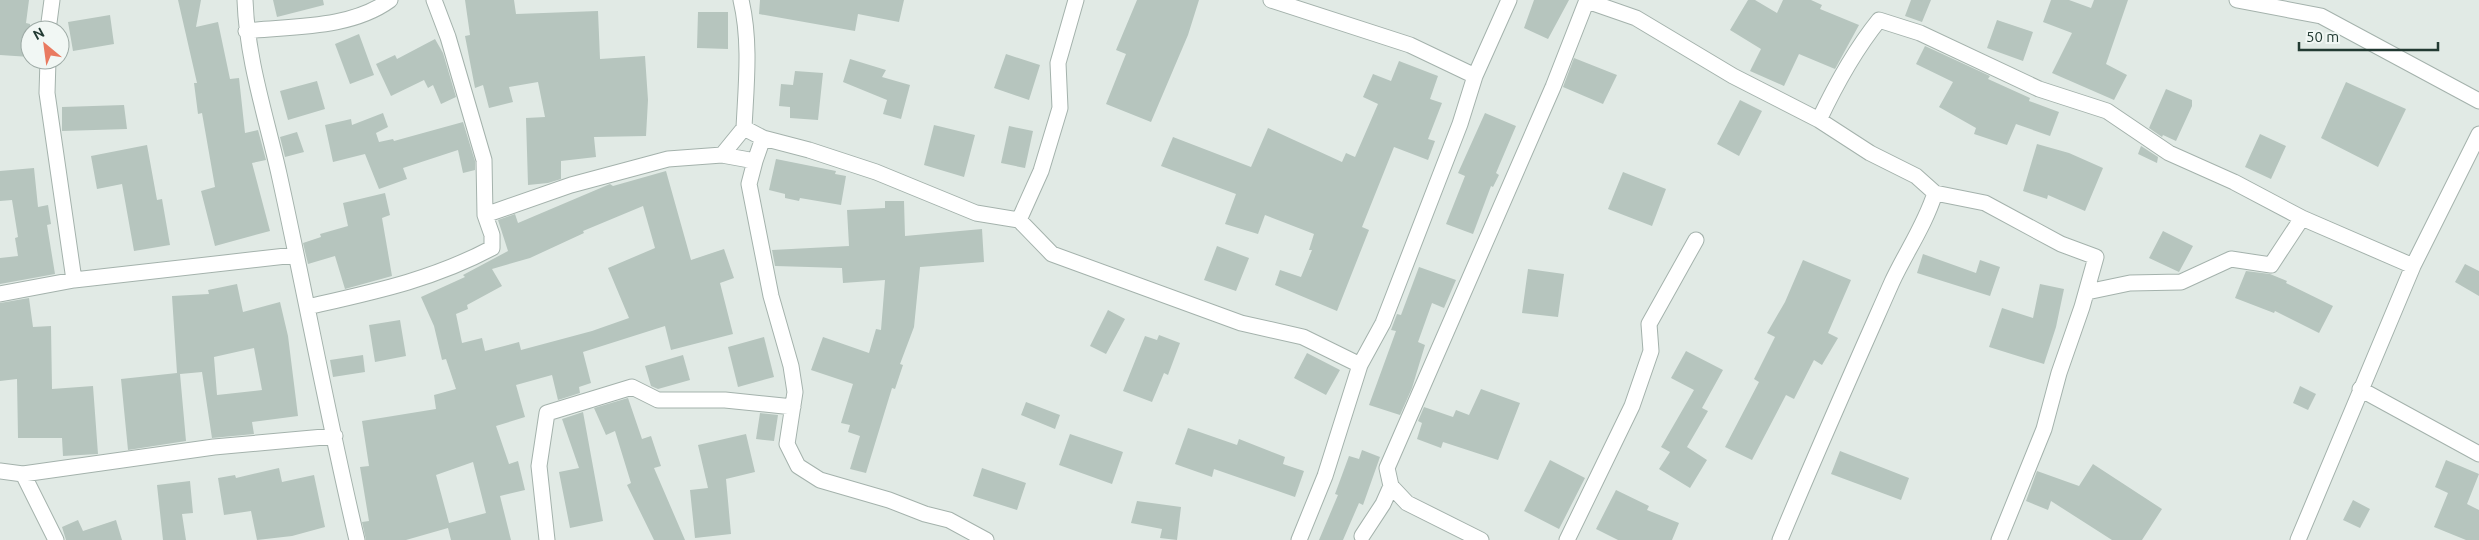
<svg xmlns="http://www.w3.org/2000/svg" width="2479" height="540" font-family="Ubuntu,sans-serif">
	<rect width="100%" height="100%" fill="#e1eae5"/>
	<path fill="#b6c5be" fill-rule="evenodd" d="M0 0H29L26 23 30 24V57L0 55Z
		M178 0H201L196 27 218 22 230 79 239 78 245 133 258 130 266 160 252 163 270 231 215 246 201 191 215 187 202 113 198 114 194 83H197Z
		M273 0H323L324 5 277 17Z
		M465 0H514L516 14 598 11 600 59 645 56 648 100 646 136 594 137 596 157 561 161V179L548 183 528 185 526 118 545 117 538 82 509 87 513 102 489 108 483 85 475 88 465 36 470 35Z
		M760 0H904L899 22 858 14 855 31 759 14Z
		M1137 0H1199L1188 35 1151 122 1106 104 1126 54 1116 50Z
		M1534 0H1569L1548 39 1524 28Z
		M1748 0H1755L1777 13 1783 0H1811L1822 5 1820 9 1859 25 1835 69 1799 54 1784 86 1750 71 1761 49 1730 30Z
		M1911 0H1931L1922 22 1905 16Z
		M2051 0H2069L2091 8 2094 0H2128L2106 64 2127 75 2114 100 2052 73 2072 33 2043 22Z
		M698 12H728V49L697 48Z
		M110 15 114 44 73 51 68 22Z
		M1997 20 2033 32 2023 61 1987 48Z
		M359 34 374 75 350 84 335 44Z
		M435 39 443 53 456 97 441 104 433 85 428 88 424 80 391 96 376 64 395 55 397 59Z
		M1925 46 1990 76 1988 79 2030 98 2029 101 2059 112 2050 136 2016 124 2007 145 1974 134 1976 128 1939 107 1953 82 1916 64Z
		M1006 54 1040 65 1029 100 994 88Z
		M1574 58 1617 75 1603 104 1563 87Z
		M850 59 886 70 882 77 910 85 901 119 883 114 887 100 843 82Z
		M1399 61 1438 76 1430 99 1442 103 1428 139 1435 141 1428 160 1394 147 1362 227 1369 230 1337 311 1275 285 1280 270 1301 277 1312 250H1309L1314 234 1265 215 1258 234 1225 224 1236 194 1161 166 1173 137 1251 167 1268 128 1342 162 1346 153 1355 157 1378 104 1363 97 1373 74 1391 81Z
		M795 71 823 73 818 120 790 118V107L779 106 781 84 793 85Z
		M317 81 325 109 288 120 280 91Z
		M2346 82 2406 109 2378 167 2321 138Z
		M2166 89 2192 100V106L2176 141 2163 135 2162 137 2149 128Z
		M1740 100 1762 111 1739 156 1717 144Z
		M124 105 127 129 62 131V107Z
		M383 113 388 127 376 133 379 142 393 139 394 141 463 122 475 161V170L463 173 458 150 403 168 407 179 379 189 365 154 333 162 325 125 351 119 352 125Z
		M1485 113 1516 126 1496 173 1499 175 1493 187 1491 186 1473 234 1446 224 1465 176 1458 173Z
		M934 125 975 135 964 177 924 165Z
		M1009 126 1033 131 1025 168 1001 163Z
		M297 132 304 152 285 157 280 137Z
		M2260 134 2286 146 2271 179 2245 167Z
		M2037 144 2069 153 2103 168 2085 211 2048 195 2047 199 2023 191Z
		M147 145 157 200 162 199 170 245 134 251 122 184 97 189 91 156Z
		M2141 146 2158 157 2157 163 2138 154Z
		M776 159 836 171 835 174 846 176 841 205 800 198 799 201 785 198V194L769 190Z
		M34 168 38 207 48 205 51 224 47 225 55 274 0 284V258L18 256 15 238 18 237 12 200 0 201V171Z
		M666 171 691 260 724 249 734 278 720 283 733 334 671 350 665 326 583 352 591 383 579 387 580 393 558 400 552 375 516 385 525 417 496 426 509 464 518 461 525 490 500 496 511 540H451L448 528 406 540H366L362 522 369 521 360 467 369 466 362 421 436 409 434 395 456 389 446 359 442 360 434 326 421 297 465 277 463 275 508 251 498 220 515 214 518 223 610 184 613 186ZM643 206 655 248 608 268 629 318 592 331 521 350 519 342 485 351 482 338 462 343 456 314 468 309 467 305 502 286 492 269 530 258 584 233 583 231ZM473 462 486 513 449 523 436 475Z
		M1623 172 1666 189 1652 226 1608 209Z
		M385 193 390 215 382 218 392 276 345 289 335 256 308 264 303 243 321 237 320 234 348 226 343 203Z
		M885 201H904L905 236 982 229 984 262 920 267 914 327 900 364 903 365 895 389 892 388 866 473 850 469 860 436 848 432 850 425 841 423 853 384 811 370 823 337 869 353 876 329 881 330 885 280 843 283 842 268 775 266 772 250 849 246 847 210 885 208Z
		M2163 231 2193 246 2179 272 2149 258Z
		M1217 246 1249 258 1236 291 1204 280Z
		M1923 254 1976 273 1980 260 2000 267 1990 296 1917 273Z
		M1803 260 1851 280 1828 333 1838 338 1822 365 1814 360 1794 399 1786 395 1752 460 1725 447 1759 382 1754 379 1775 337 1767 333 1785 302Z
		M2465 264 2479 271V296L2455 282Z
		M1419 267 1456 280 1444 308 1432 303 1418 342 1425 345 1412 388 1400 415 1369 405 1396 331 1391 330 1397 314 1401 315Z
		M1528 269 1564 274 1558 317 1522 313Z
		M2246 271 2270 274 2287 281 2286 283 2333 306 2319 333 2275 311 2274 313 2235 298Z
		M237 284 243 312 280 302 288 336 298 416 252 422 254 434 212 438 202 372 180 374 186 441 128 450 121 379 177 373 172 296 209 294 208 290ZM254 348 262 390 217 395 214 357Z
		M2040 284 2064 289 2056 327 2044 364 1989 347 2002 308 2033 318Z
		M29 298 33 327 51 326 52 389 93 386 98 454 63 456 62 438H18L17 379 0 381V303Z
		M1108 310 1125 319 1106 354 1090 346Z
		M400 320 406 356 375 362 369 325Z
		M1159 335 1180 343 1168 375 1164 373 1152 402 1123 391 1145 336 1157 340Z
		M764 337 774 377 738 387 728 347Z
		M1686 351 1723 370 1702 408 1708 411 1687 447 1707 460 1690 488 1659 469 1670 452 1661 447 1694 390 1671 378Z
		M1307 353 1340 370 1326 395 1294 378Z
		M363 355 365 372 333 377 330 360Z
		M683 355 690 380 658 389 651 386 645 366Z
		M2300 386 2316 394 2308 410 2293 403Z
		M1481 389 1520 403 1498 460 1443 442 1441 448 1417 439 1422 423 1418 421 1424 407 1453 417 1456 410 1469 415Z
		M628 398 642 439 651 436 661 466 654 468 685 540H654L627 485 631 483 615 431 606 435 594 408Z
		M1026 402 1060 415 1055 429 1021 415Z
		M583 412 603 521 570 528 559 472 579 468 562 419Z
		M760 413 778 415 774 441 756 439Z
		M1188 428 1237 445 1239 439 1285 457 1283 464 1304 471 1295 497 1214 469 1212 477 1175 464Z
		M746 434 755 472 726 479 731 534 695 538 690 490 708 488 698 445Z
		M1070 434 1123 452 1112 484 1059 465Z
		M1362 450 1380 457 1363 505 1359 503 1343 540H1319L1338 495 1335 494 1349 456 1359 459Z
		M1840 451 1909 478 1901 500 1831 474Z
		M1550 460 1585 478 1559 529 1524 511Z
		M2446 460 2479 474 2467 504 2479 510V540H2466L2434 527 2448 493 2435 487Z
		M2093 464 2162 509 2142 540H2112L2051 501 2048 510 2026 501 2037 471 2079 486Z
		M279 468 282 482 314 475 325 527 292 536 257 540 251 511 224 515 218 478 235 475 236 478Z
		M982 468 1026 483 1017 510 973 496Z
		M190 481 193 513 182 514 186 540H163L157 485Z
		M1616 490 1649 506 1647 510 1679 523 1672 540H1618L1596 529Z
		M2353 500 2370 509 2360 528 2343 520Z
		M1137 501 1181 507 1177 540 1160 538 1162 529 1131 523Z
		M78 520 83 531 116 520 122 540H66L62 527Z"/>
	<g fill="none" stroke-linecap="round" stroke-linejoin="round">
		<defs>
			<path id="minor" d="M245 0C247 60 266 116 279 174 306 296 328 419 357 540
				M741 0C751 42 746 86 744 128L763 138 809 150 876 172 976 213 1019 220 1052 254 1241 323 1303 337 1360 365
				M1271 0 1410 45 1475 76
				M2237 0 2321 16 2479 101
				M1587 1 1636 18 1733 76 1819 120 1870 153 1916 176 1935 193C1925 225 1906 252 1892 282 1854 368 1816 453 1780 540
				M48 30 52 0
				M246 31C293 26 350 29 390 0
				M48 60 47 93 74 280
				M1819 120C1836 84 1854 51 1879 20L1920 33 2039 89 2107 111 2169 153 2234 182 2302 218
				M722 155 744 128
				M755 161 749 184 771 296 791 366 795 392 787 444 798 466 820 480 889 500 925 514 949 520 986 540
				M1935 193 1985 203 2061 244 2096 257 2082 307 2059 373 2044 429 1999 540
				M485 215 571 185 668 159 722 155 755 161 763 138
				M1019 220 1041 171 1060 108 1058 63 1076 0
				M2087 292 2130 283 2181 282 2231 259 2271 265 2302 218 2413 266
				M0 294 74 280 295 255
				M307 307C373 292 432 280 492 248V235L485 215 484 160 448 37 434 0
				M2360 389 2479 454
				M0 471 23 474 214 447 335 436
				M23 474 56 540
				M1362 536 1383 504 1391 486
				M547 540 539 466 547 413 632 387 658 400H725L793 407
				M1299 540 1325 476 1360 365 1383 323 1460 124 1475 76 1509 0
				M1481 540 1407 503 1391 486 1387 468 1553 87 1587 0
				M1567 540 1632 406 1651 351 1649 324 1696 240
				M2298 540 2413 266 2479 134"/>
		</defs>
		<use href="#minor" stroke="#a4b2ac" stroke-width="17"/>
		<use href="#minor" stroke="#fff" stroke-width="15"/>
	</g>
	<g transform="translate(45 45) rotate(331)"><circle r="24" fill="#f1f7f4" stroke="#9eaba6"/>
	<path d="M0-4L9 19L0 12L-9 19Z" fill="#e97a60"/>
	<text y="-8" font-size="14" font-weight="bold" text-anchor="middle" fill="#223a32">N</text>
	</g>
	<path d="M2299 42v8h139v-8" fill="none" stroke="#223a32" stroke-width="2.5"/>
	<text x="2306" y="42" font-size="15" fill="#223a32" stroke="#f1f7f4" stroke-width="4" paint-order="stroke">50 m</text>
</svg>
